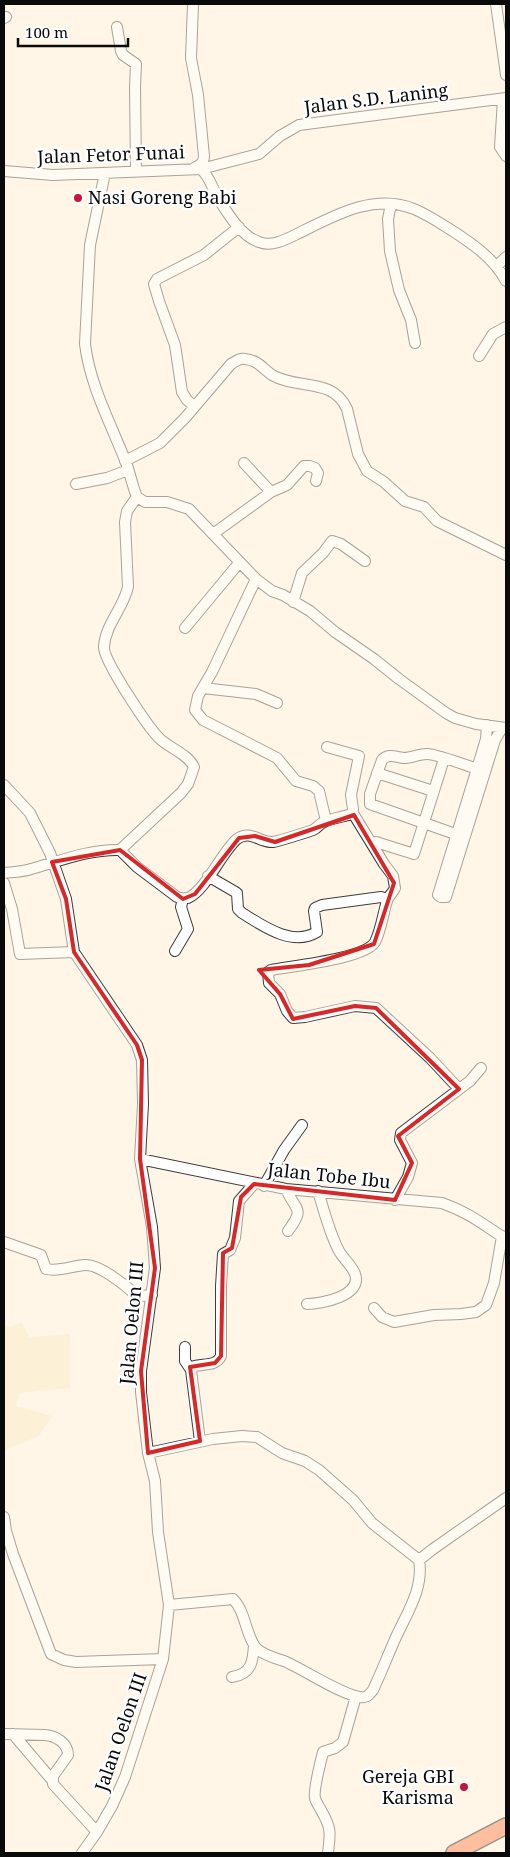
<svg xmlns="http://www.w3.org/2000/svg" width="510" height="1857" font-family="'Noto Serif',serif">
	<rect width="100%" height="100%" fill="#fff6e7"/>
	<path fill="#f8ebc4" d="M22 1322 29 1337 70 1334V1388L20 1393 16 1406 52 1416 39 1436 4 1450V1324L10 1327Z"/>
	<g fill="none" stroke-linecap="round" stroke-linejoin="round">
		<defs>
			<path id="minor" d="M193 4 191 58 198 95 204 156C204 163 200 165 194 168
				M496 4 506 75
				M4 18 6 17
				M117 27 121 51 123 55 136 64 135 87 136 171
				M503 99 500 147 506 156
				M201 169 259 154 280 136 299 125 506 98
				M4 171 53 175 201 169C210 177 212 188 218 198 228 214 241 236 259 242 271 247 285 240 295 235 332 217 373 192 414 209 426 214 437 221 448 228 470 242 493 257 506 281
				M105 173 90 245 85 344C90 385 110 422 125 460 130 472 132 485 137 497L145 502H167L189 509 256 579 272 591 283 595 310 611 335 632 374 659 399 679 446 713 455 718 476 724 506 728
				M391 204 388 219 390 251 399 290 411 320 415 343
				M497 266 506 257
				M479 356 493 334 506 327
				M194 406 187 400 182 392 175 345 159 301 154 284 157 279 204 255 239 227
				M125 461 160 443 185 418 231 364C236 361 240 358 245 359 258 360 263 369 272 375 297 390 333 377 347 409L358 454 367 471 384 482 405 501 424 507 437 521 506 555
				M76 484 107 478 128 470
				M271 492 287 485 304 466H310L315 468 318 473 316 481
				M213 534 271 492 244 463
				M256 579 212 672 198 696 195 710 203 720 277 758 296 781 313 786 319 791 326 821
				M293 602 302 573 323 553 332 541 341 544 365 561
				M185 628 239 563
				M203 688 256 694 277 703
				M487 725 486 739 480 759 438 895 441 897H446L495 740 502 728
				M327 747 359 756 351 795 353 809 352 814
				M377 773 433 791
				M4 785 30 813 50 853 66 899 74 952 137 1045 142 1060 143 1104 140 1159 152 1227 155 1268 141 1371V1392L148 1453 155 1481 158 1532 169 1605 163 1659 125 1777 112 1806 97 1832 82 1853
				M352 814 354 815 384 864 393 876 395 888C393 893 388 896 387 901 383 914 381 930 375 942 365 959 290 966 271 970L268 972 269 983 280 994 287 1011 293 1018 305 1017 355 1006 376 1008 430 1058 459 1089
				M458 835 370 804V794L382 760C388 753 396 757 404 758 411 758 419 754 427 754 437 754 471 767 483 771
				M376 842 414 854 444 759
				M120 850 181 793 188 784 194 767C188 754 169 748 159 738 148 727 103 660 104 647 105 625 123 609 128 587L125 522 127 511 137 497
				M4 873C13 872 22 872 31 869 60 861 90 849 120 850L137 867 177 897C181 898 184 899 188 898 206 890 221 853 237 839 250 829 260 843 273 842 279 841 308 832 313 830 317 828 319 825 322 823 331 818 343 817 352 814
				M208 876 237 893 238 909 242 913C263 926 292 947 317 932L314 911 315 908 322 905 381 897 387 899
				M4 883 12 909 20 954 74 952
				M175 951 188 929 181 907 183 899
				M140 1159 286 1189 442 1203C470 1213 482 1224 506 1239
				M264 1186 284 1150 302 1125
				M286 1189C295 1211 306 1207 288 1231
				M395 1200 408 1177 412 1163 400 1140 401 1133 470 1081 481 1068
				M4 1242 41 1255 46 1269C60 1272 71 1266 85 1265 99 1264 125 1285 135 1294L140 1296 152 1295
				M307 1304C321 1304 363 1296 355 1274 352 1265 342 1258 338 1249 329 1231 324 1211 318 1191
				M374 1308 382 1317 394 1322 434 1315 461 1314 476 1312 486 1305 494 1283 502 1236
				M185 1347V1361L191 1370
				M200 1441 191 1370 192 1367C202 1363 216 1367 221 1356V1286L223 1254 230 1250 235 1238 239 1201 254 1184
				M148 1453 213 1439 242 1436 257 1437 282 1453 305 1461 319 1470 353 1500 372 1523 419 1560C424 1588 407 1613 396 1637 388 1655 381 1673 373 1690 369 1695 367 1698 360 1697 342 1695 303 1669 284 1661 275 1658 263 1655 256 1648 245 1634 246 1612 233 1599L169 1605
				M4 1517 6 1531 13 1554 51 1654 64 1660 76 1662 163 1659
				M419 1560 433 1549 506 1498
				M232 1677C252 1674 253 1661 254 1645
				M4 1734 45 1735C56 1736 68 1743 68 1755L53 1776V1784L97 1832
				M13 1734 52 1780
				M328 1853C330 1835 332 1829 322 1812 320 1807 316 1803 315 1798 313 1790 321 1761 323 1752L335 1748 343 1742 356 1696"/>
			<path id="highway" d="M454 1853 506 1826"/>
		</defs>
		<use href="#minor" stroke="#3d3d3d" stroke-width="12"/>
		<use href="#highway" stroke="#1b1b1b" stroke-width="18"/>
		<use href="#minor" stroke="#fff" stroke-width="10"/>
		<use href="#highway" stroke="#ff7d45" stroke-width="15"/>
	</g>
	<path d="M0 0H510V1857H0ZM354 815 394 883 374 944 309 965 259 970 280 994 293 1019 355 1006 376 1008 459 1089 398 1136 412 1163 395 1200 254 1184 241 1197 232 1248 223 1253 221 1356 215 1363 190 1367 200 1441 148 1453 141 1371 155 1268 140 1159 142 1060 137 1045 74 952 66 899 52 862 120 850 183 899 195 894 239 838 255 836 275 842Z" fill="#fff6e7" fill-opacity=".55" fill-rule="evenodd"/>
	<path fill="none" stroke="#d62828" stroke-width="4" stroke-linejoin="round" d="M354 815 394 883 374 944 309 965 259 970 280 994 293 1019 355 1006 376 1008 459 1089 398 1136 412 1163 395 1200 254 1184 241 1197 232 1248 223 1253 221 1356 215 1363 190 1367 200 1441 148 1453 141 1371 155 1268 140 1159 142 1060 137 1045 74 952 66 899 52 862 120 850 183 899 195 894 239 838 255 836 275 842Z"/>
	<g fill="#c6153a" stroke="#fff" stroke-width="2">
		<circle cx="78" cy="198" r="5"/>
		<circle cx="464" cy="1787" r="5"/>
	</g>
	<g text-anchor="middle" stroke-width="5" stroke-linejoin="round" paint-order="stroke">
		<g font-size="18" fill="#0a0a0a" stroke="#fff">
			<text transform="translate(376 99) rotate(-7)" y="6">Jalan S.D. Laning</text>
			<text transform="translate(111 155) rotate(-2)" y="6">Jalan Fetor Funai</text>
			<text transform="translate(329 1176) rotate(6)" y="6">Jalan Tobe Ibu</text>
			<text transform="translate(132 1323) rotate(-85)" y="6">Jalan Oelon III</text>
			<text transform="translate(121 1732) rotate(-71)" y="6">Jalan Oelon III</text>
		</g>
		<g font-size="18" fill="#0a0a0a" stroke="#fff" text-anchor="start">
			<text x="88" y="204">Nasi Goreng Babi</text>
			<text x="454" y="1783" text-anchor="end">Gereja GBI<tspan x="454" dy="21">Karisma</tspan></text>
		</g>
	</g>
	<rect width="510" height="1857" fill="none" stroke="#0a0a0a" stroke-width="10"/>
	<path d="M18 38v8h110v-8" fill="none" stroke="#0a0a0a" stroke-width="2.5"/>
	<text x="25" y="38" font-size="15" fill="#0a0a0a" stroke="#ffffff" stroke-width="4" paint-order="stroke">100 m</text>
</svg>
